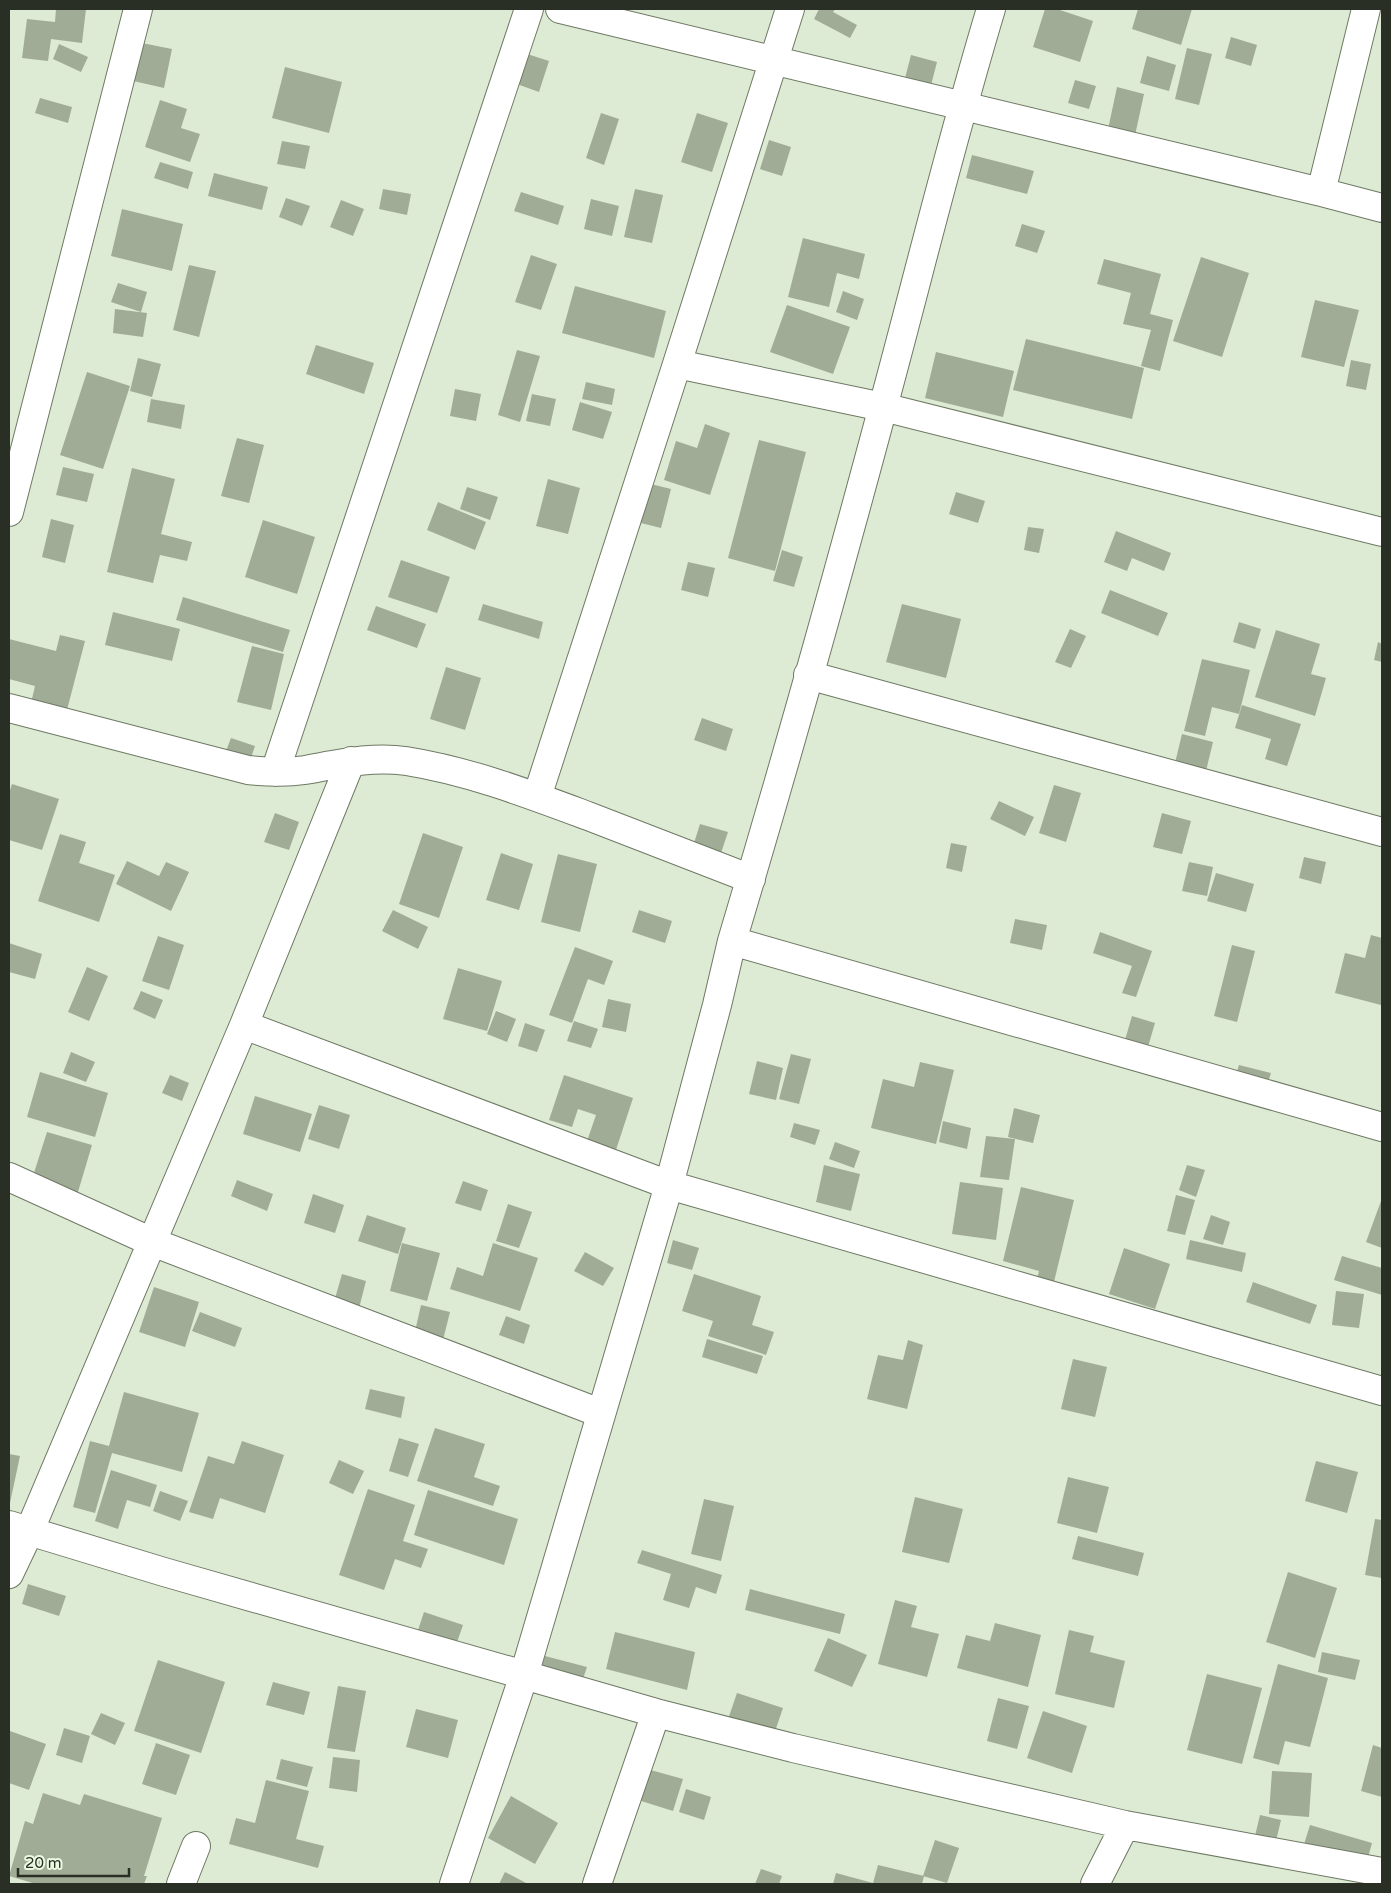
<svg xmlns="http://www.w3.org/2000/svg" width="1391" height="1893" font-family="'Varela Round',sans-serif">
	<rect width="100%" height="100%" fill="#deebd4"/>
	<path fill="#a0ac96" d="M56 9H86L82 43 51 39 48 61 22 58 27 19 55 22Z
		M819 9H835L833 12 857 25 850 38 814 19Z
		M1045 9H1057L1093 21 1080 62 1033 47Z
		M1138 9H1192L1181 45 1132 29Z
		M1231 37 1257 45 1251 66 1225 58Z
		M137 42 172 49 164 88 129 80Z
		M59 44 88 57 81 72 53 59Z
		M1187 48 1212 54 1199 105 1175 99Z
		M524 53 549 61 539 92 514 83Z
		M911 55 937 62 930 89 904 82Z
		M1147 56 1176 65 1169 91 1140 83Z
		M285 67 342 82 329 133 272 118Z
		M1075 80 1096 86 1089 109 1068 103Z
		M1117 87 1144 94 1134 140 1107 134Z
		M40 98 72 107 68 123 35 113Z
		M160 100 187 109 181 128 200 134 190 162 145 147Z
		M601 113 619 119 604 165 586 158Z
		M697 113 728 123 712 172 681 162Z
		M769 140 791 147 782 176 760 169Z
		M282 141 310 146 305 169 277 164Z
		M972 155 1034 171 1027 194 966 178Z
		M160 162 193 172 188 189 154 178Z
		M214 173 268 187 262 210 208 196Z
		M383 189 411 194 407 215 379 209Z
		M635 189 663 195 652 243 624 237Z
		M521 192 564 206 558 225 514 211Z
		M286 198 310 206 302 226 279 217Z
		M591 199 619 206 612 236 584 229Z
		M341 200 364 209 353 236 330 227Z
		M122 209 183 224 172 271 111 256Z
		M1022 224 1045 231 1037 253 1015 246Z
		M803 238 865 254 859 279 837 273 829 307 788 297Z
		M531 255 557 264 541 310 515 302Z
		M1201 257 1249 273 1222 357 1173 341Z
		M1104 259 1161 274 1150 314 1173 320 1160 371 1141 366 1151 330 1123 324 1131 293 1097 284Z
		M189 265 216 271 199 337 173 330Z
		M118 283 147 292 141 312 111 302Z
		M575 286 666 311 654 358 562 333Z
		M843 291 864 299 857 320 836 312Z
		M1315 300 1359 310 1344 367 1301 357Z
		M787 305 850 327 833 374 770 352Z
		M115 309 147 313 143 337 113 333Z
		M1026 339 1144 368 1132 419 1013 390Z
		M316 345 374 363 364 394 306 374Z
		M517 350 540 356 520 422 498 415Z
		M936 352 1014 371 1003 417 925 398Z
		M138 358 161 364 152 397 130 391Z
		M1351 360 1371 364 1366 390 1346 386Z
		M87 372 130 386 103 469 60 455Z
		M586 382 615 389 612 405 582 399Z
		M455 389 481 394 476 421 450 416Z
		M532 394 556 399 550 426 526 421Z
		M151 399 185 405 181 429 147 422Z
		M580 402 612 412 603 439 572 430Z
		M705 424 730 433 710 495 664 480 676 441 697 448Z
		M237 438 264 445 249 503 221 496Z
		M759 440 806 452 775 571 728 558Z
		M63 467 94 474 87 502 56 495Z
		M132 468 175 479 161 534 192 542 187 561 160 555 153 583 107 572Z
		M548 479 580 488 568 534 536 526Z
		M643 482 671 489 661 528 633 521Z
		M467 487 498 497 490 520 460 509Z
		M956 492 985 501 978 523 949 514Z
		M438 502 486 522 475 550 427 530Z
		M51 519 74 525 65 563 42 557Z
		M263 520 315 537 297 594 245 577Z
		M1028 527 1044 529 1039 553 1024 550Z
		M1116 531 1171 553 1164 571 1132 558 1127 571 1104 562Z
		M782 550 803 557 794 587 773 581Z
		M401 560 450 577 437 613 388 597Z
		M688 562 715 568 708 597 681 590Z
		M1110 590 1168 613 1158 636 1101 613Z
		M183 597 290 630 283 652 176 620Z
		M483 604 543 622 539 639 478 620Z
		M902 604 961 619 946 678 886 662Z
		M376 606 426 624 417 648 367 630Z
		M113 612 180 629 172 661 105 645Z
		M1239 622 1261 629 1255 649 1233 642Z
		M1070 629 1086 636 1071 668 1055 662Z
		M1276 630 1320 644 1311 674 1326 678 1315 716 1255 697Z
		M60 635 85 641 62 729 27 720 35 686 9 679V639L56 651Z
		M1378 642 1382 644V662L1374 660Z
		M252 646 284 654 271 710 237 702Z
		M1202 659 1250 670 1239 714 1212 707 1205 736 1184 731Z
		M446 667 481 678 465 730 430 719Z
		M1242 705 1301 724 1287 766 1265 759 1271 739 1235 728Z
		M702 718 733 729 726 751 694 740Z
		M1182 734 1213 742 1206 771 1175 763Z
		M231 738 255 746 244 778 219 769Z
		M12 784 59 799 42 850 9 840V793Z
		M1054 785 1081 793 1066 842 1039 833Z
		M999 801 1034 817 1025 836 990 819Z
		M275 813 299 822 289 850 264 842Z
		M1162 813 1191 821 1182 854 1153 847Z
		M700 824 728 832 717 865 690 856Z
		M423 833 463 847 439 918 399 904Z
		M60 834 86 842 79 863 115 875 99 922 38 901Z
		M951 843 967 846 962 872 946 868Z
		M501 853 533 864 519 910 486 900Z
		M558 854 597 864 580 932 541 922Z
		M1304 857 1326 862 1321 884 1299 878Z
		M127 861 159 876 166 862 189 872 171 911 116 884Z
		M1189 862 1213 867 1207 896 1182 891Z
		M1216 873 1254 884 1246 912 1207 901Z
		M393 910 428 927 418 949 382 931Z
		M639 910 672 921 665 943 632 932Z
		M1015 919 1047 925 1042 950 1010 943Z
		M1100 932 1152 951 1136 997 1122 993 1132 966 1093 953Z
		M1371 935 1382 938 1381 1005 1335 993 1345 953 1365 958Z
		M158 936 184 945 169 990 142 981Z
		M9 943 42 954 35 979 9 972Z
		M1232 945 1255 951 1237 1022 1214 1016Z
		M575 947 613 961 604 985 588 979 572 1023 549 1015Z
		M87 967 108 976 89 1021 68 1012Z
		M458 968 502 981 487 1031 443 1019Z
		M141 991 163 1000 155 1019 133 1009Z
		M608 999 631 1004 626 1032 602 1027Z
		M496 1011 516 1019 507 1042 487 1034Z
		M1132 1016 1155 1023 1145 1057 1122 1050Z
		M574 1021 598 1029 591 1048 567 1041Z
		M525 1023 545 1030 537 1052 518 1046Z
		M71 1052 95 1062 86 1082 63 1073Z
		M791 1054 811 1059 799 1104 779 1099Z
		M757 1061 783 1068 776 1100 749 1094Z
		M920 1062 954 1070 936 1144 871 1128 883 1079 914 1087Z
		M1239 1065 1271 1073 1265 1092 1233 1084Z
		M40 1072 108 1093 95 1137 27 1117Z
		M170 1075 189 1083 182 1101 162 1093Z
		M564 1075 633 1098 614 1156 585 1147 596 1115 578 1109 572 1127 549 1120Z
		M255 1096 312 1114 300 1152 243 1134Z
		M319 1105 350 1115 339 1149 308 1139Z
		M1014 1108 1040 1115 1033 1143 1008 1137Z
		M943 1121 971 1128 967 1149 939 1142Z
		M794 1123 820 1130 815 1145 790 1137Z
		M47 1132 92 1145 72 1212 9 1193V1168L33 1176Z
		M986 1136 1015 1139 1009 1180 980 1177Z
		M835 1142 860 1151 854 1168 829 1159Z
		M824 1165 860 1174 851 1211 816 1202Z
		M1187 1165 1205 1170 1196 1197 1179 1190Z
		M237 1180 273 1194 267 1211 231 1196Z
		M463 1181 488 1190 481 1211 455 1203Z
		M960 1182 1003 1188 996 1240 952 1234Z
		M1021 1187 1074 1200 1051 1294 1034 1291 1039 1271 1003 1261Z
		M313 1194 344 1205 335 1233 304 1223Z
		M1176 1195 1195 1200 1185 1235 1167 1231Z
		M1381 1201 1382 1202V1248L1366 1242Z
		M508 1204 532 1212 519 1248 496 1241Z
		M367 1215 406 1228 398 1254 358 1241Z
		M1211 1215 1230 1222 1223 1245 1203 1239Z
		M673 1240 699 1248 692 1270 667 1263Z
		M1190 1240 1246 1253 1242 1272 1186 1259Z
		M402 1243 440 1253 427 1301 390 1291Z
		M493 1243 538 1258 520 1311 450 1289 457 1267 483 1276Z
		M1124 1248 1170 1264 1155 1309 1109 1294Z
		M585 1252 614 1268 603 1286 574 1271Z
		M1342 1256 1382 1268V1295L1334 1280Z
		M342 1274 366 1281 355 1324 330 1316Z
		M694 1274 761 1296 752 1325 774 1332 766 1355 708 1336 713 1321 682 1311Z
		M1253 1282 1317 1305 1310 1324 1246 1302Z
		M154 1287 199 1302 185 1347 139 1332Z
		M1336 1291 1364 1294 1359 1328 1332 1325Z
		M421 1305 450 1312 439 1356 411 1349Z
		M200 1312 242 1328 235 1347 192 1331Z
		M506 1316 530 1325 524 1344 499 1335Z
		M707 1339 763 1356 757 1374 702 1357Z
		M908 1340 923 1345 907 1409 867 1399 878 1355 903 1360Z
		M1073 1359 1107 1367 1095 1417 1061 1409Z
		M370 1389 405 1397 401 1418 365 1409Z
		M124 1392 199 1413 182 1472 112 1453 95 1513 73 1507 90 1441 109 1446Z
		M435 1428 485 1444 474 1477 500 1486 493 1506 417 1481Z
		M399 1438 419 1444 408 1477 389 1471Z
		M242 1441 284 1455 265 1513 220 1498 213 1519 189 1512 208 1456 234 1464Z
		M9 1454 20 1456 10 1503 9 1502Z
		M339 1460 364 1471 353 1494 329 1483Z
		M1316 1461 1358 1472 1347 1513 1305 1501Z
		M111 1470 157 1485 150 1507 127 1500 118 1529 95 1521Z
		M1068 1477 1109 1487 1097 1533 1057 1523Z
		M368 1489 415 1505 403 1541 428 1549 421 1568 395 1559 384 1590 339 1575Z
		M428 1490 518 1519 504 1565 414 1535Z
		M160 1491 188 1501 180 1521 153 1511Z
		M915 1497 963 1509 949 1563 902 1552Z
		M704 1499 734 1506 721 1561 691 1554Z
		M1375 1519 1382 1520V1578L1365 1575Z
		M1078 1536 1144 1553 1138 1576 1072 1559Z
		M642 1550 722 1575 716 1594 696 1587 689 1608 663 1600 671 1574 637 1563Z
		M1288 1572 1337 1588 1315 1658 1266 1642Z
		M28 1584 66 1596 59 1616 22 1604Z
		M750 1589 845 1614 840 1634 745 1610Z
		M895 1600 917 1606 911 1627 939 1634 927 1677 878 1664Z
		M424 1612 463 1625 455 1648 416 1636Z
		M995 1623 1041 1635 1028 1687 957 1668 966 1635 990 1641Z
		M1069 1630 1094 1636 1090 1652 1125 1661 1114 1708 1055 1694Z
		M615 1632 695 1652 687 1690 606 1669Z
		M828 1638 867 1655 852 1687 814 1671Z
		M1322 1652 1360 1660 1355 1680 1318 1672Z
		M545 1656 587 1667 580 1688 539 1676Z
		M158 1660 225 1682 201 1753 134 1731Z
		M1278 1664 1328 1678 1310 1747 1285 1741 1279 1765 1253 1758Z
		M1207 1674 1262 1688 1242 1764 1187 1750Z
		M273 1682 310 1692 304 1715 266 1705Z
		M338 1686 366 1691 355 1752 327 1748Z
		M737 1693 783 1708 771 1743 725 1728Z
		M998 1698 1029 1706 1017 1749 987 1741Z
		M416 1709 458 1720 448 1758 406 1747Z
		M1043 1711 1087 1726 1072 1773 1027 1758Z
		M101 1713 125 1723 115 1745 91 1734Z
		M64 1728 90 1736 82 1763 56 1755Z
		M10 1731 46 1744 29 1790 9 1783Z
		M156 1743 190 1755 176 1795 142 1784Z
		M1373 1745 1382 1748V1797L1361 1791Z
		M333 1757 360 1760 357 1792 329 1788Z
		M281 1759 313 1767 307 1787 276 1779Z
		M647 1769 683 1779 673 1811 638 1800Z
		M1272 1771 1312 1773 1309 1817 1269 1814Z
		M266 1780 309 1791 296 1839 324 1846 318 1868 229 1844 236 1818 255 1823Z
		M686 1789 711 1797 704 1820 679 1812Z
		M43 1793 80 1805 84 1794 162 1818 144 1876H147L144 1884H36L9 1876 25 1821 33 1824Z
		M511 1796 558 1823 535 1864 488 1838Z
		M1260 1815 1281 1820 1276 1841 1255 1836Z
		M1310 1825 1372 1843 1364 1872 1301 1854Z
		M935 1840 959 1848 947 1883 923 1876Z
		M878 1865 924 1876 922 1884H833L836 1873 873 1883Z
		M761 1869 782 1876 779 1884H755Z
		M505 1872 528 1884H499Z"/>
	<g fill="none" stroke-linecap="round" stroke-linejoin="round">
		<defs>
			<path id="minor" d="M560 9 1321 192 1382 208
				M1321 192 1366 9
				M677 364 883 407 1382 532
				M9 512 138 9
				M808 675 1382 832
				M9 708 248 770C267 772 285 773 305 770 339 764 371 756 406 761 469 771 529 794 588 816 642 837 696 858 751 879
				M275 772 529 9
				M537 797 677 364 790 9
				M732 941 1382 1127
				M244 1025 669 1185 1382 1391
				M9 1177 152 1242 600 1413
				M9 1525 164 1572 524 1675 656 1713 793 1748 1125 1825 1382 1872
				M9 1574 29 1532 244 1025 351 761
				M181 1884 196 1846
				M454 1884 524 1675 669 1185 717 1005 732 941C785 764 835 586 883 407 919 274 951 141 991 9
				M597 1884 656 1713
				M1095 1884 1125 1825"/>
		</defs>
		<use href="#minor" stroke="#6e7964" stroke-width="30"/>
		<use href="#minor" stroke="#fff" stroke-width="28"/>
	</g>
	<rect width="1391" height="1893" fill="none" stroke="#2a2f26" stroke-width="20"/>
	<path d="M18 1868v8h111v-8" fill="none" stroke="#2a2f26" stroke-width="2.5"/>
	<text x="25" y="1868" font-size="15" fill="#2a2f26" stroke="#ecf9e1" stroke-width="4" paint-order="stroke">20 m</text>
</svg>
